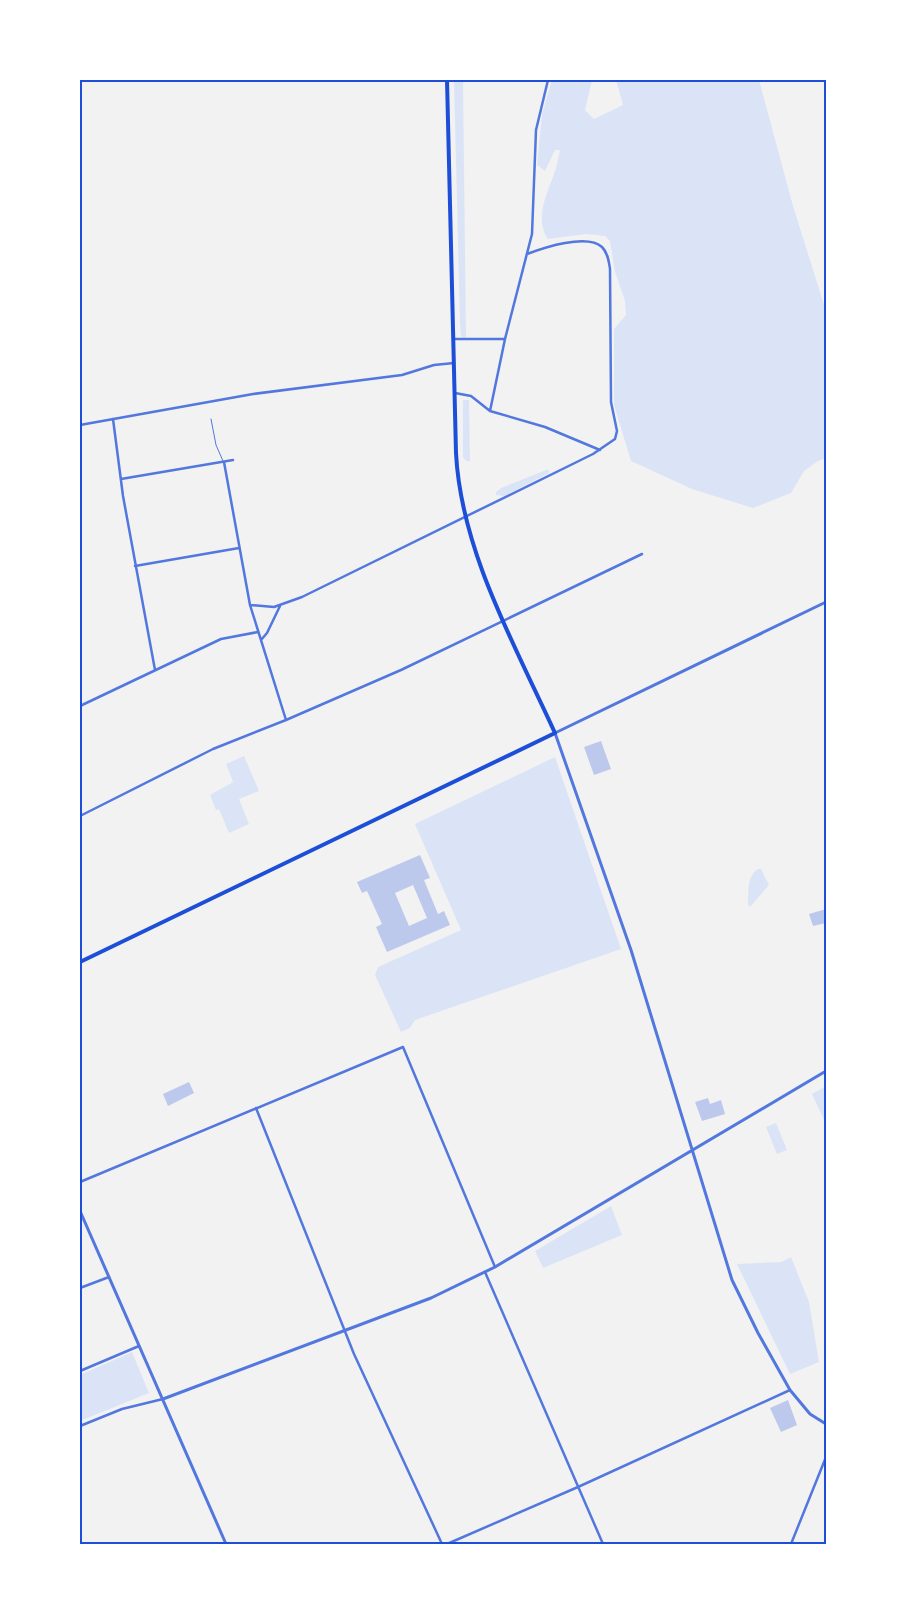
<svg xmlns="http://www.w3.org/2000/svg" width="906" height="1624" font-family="'Alegreya Sans',sans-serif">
	<rect width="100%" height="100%" fill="#f2f2f2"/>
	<path fill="#dbe4f7" d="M454 80H463L466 336 464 338 461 336 460 323Z
		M552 80H592L585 110 594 119 623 105 616 80H759L793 206 826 311V458L818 461 804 471 791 493 753 508 692 489 631 461 614 405V329L626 315 625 301 615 272 610 241 605 236 586 234 548 239C534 219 547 194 554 174 557 167 558 158 560 150H555L545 171 537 165 542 114Z
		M463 400H469L470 461H466L463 457Z
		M546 470H549V473L504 496 496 495V492L501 488Z
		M244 756 259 791 239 799 249 824 229 833 219 809 216 810 210 795 233 782 226 764Z
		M555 757 621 949 415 1020 410 1028 401 1032 375 975 378 967 461 930 415 824Z
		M758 869H761L769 885 750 907 748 905C749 892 746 877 758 869Z
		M826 1086V1124L812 1094Z
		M776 1123 787 1150 777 1154 766 1127Z
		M611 1206 622 1235 543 1268 535 1251Z
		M791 1257 809 1302 819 1362 790 1374 737 1264 781 1262Z
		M132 1352 149 1393 80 1421V1375Z"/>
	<path fill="#bdc9ec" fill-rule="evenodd" d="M601 741 611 769 594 775 584 747Z
		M420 855 430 878 424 880 438 914 444 911 450 925 387 952 376 927 382 924 367 891 362 893 357 882ZM413 885 427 918 409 926 395 893Z
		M826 909V923L813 926 809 914Z
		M189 1082 194 1093 168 1106 163 1094Z
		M708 1098 710 1104 721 1100 725 1114 702 1121 695 1102Z
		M788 1400 797 1425 781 1432 770 1408Z"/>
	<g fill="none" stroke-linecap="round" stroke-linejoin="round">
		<path stroke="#5277de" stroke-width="1" d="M211 419 216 445 223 461"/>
		<path stroke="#5277de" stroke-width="2.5" d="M453 339H504
			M455 393 471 396 490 411 545 427 600 450
			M490 411 505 339 532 234 536 130 548 80
			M113 419 123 496 155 670
			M80 425 253 394 402 375 434 365 454 363
			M224 462 250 605 286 720
			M121 479 233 460
			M135 566 239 548
			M250 605 274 607 302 597 593 454 615 439 617 431 611 402 610 269C609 262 608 253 602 247 587 233 543 248 527 254
			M261 640 267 633 280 606
			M80 706 221 639 258 632
			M80 816 213 749 286 720 401 670 642 554
			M256 1108 354 1354 442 1544
			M80 1182 403 1047 495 1267
			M485 1272 603 1544
			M80 1288 109 1277
			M80 1371 139 1346
			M80 1426 122 1409 163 1399
			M447 1544 578 1487 790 1390
			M791 1544 826 1457"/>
		<path stroke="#5277de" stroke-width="3" d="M826 602 555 733 631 950 732 1280 758 1333 790 1390 810 1414 826 1424
			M80 1211 226 1544
			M163 1399 431 1298 495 1267 826 1071"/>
		<path stroke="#1d4ed8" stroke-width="4" d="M80 962 555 733C515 645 461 551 456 453L447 80"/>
	</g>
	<rect width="906" height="1624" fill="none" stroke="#ffffff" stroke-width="162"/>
	<rect x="81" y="81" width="744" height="1462" fill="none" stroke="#1d4ed8" stroke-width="2"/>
</svg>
